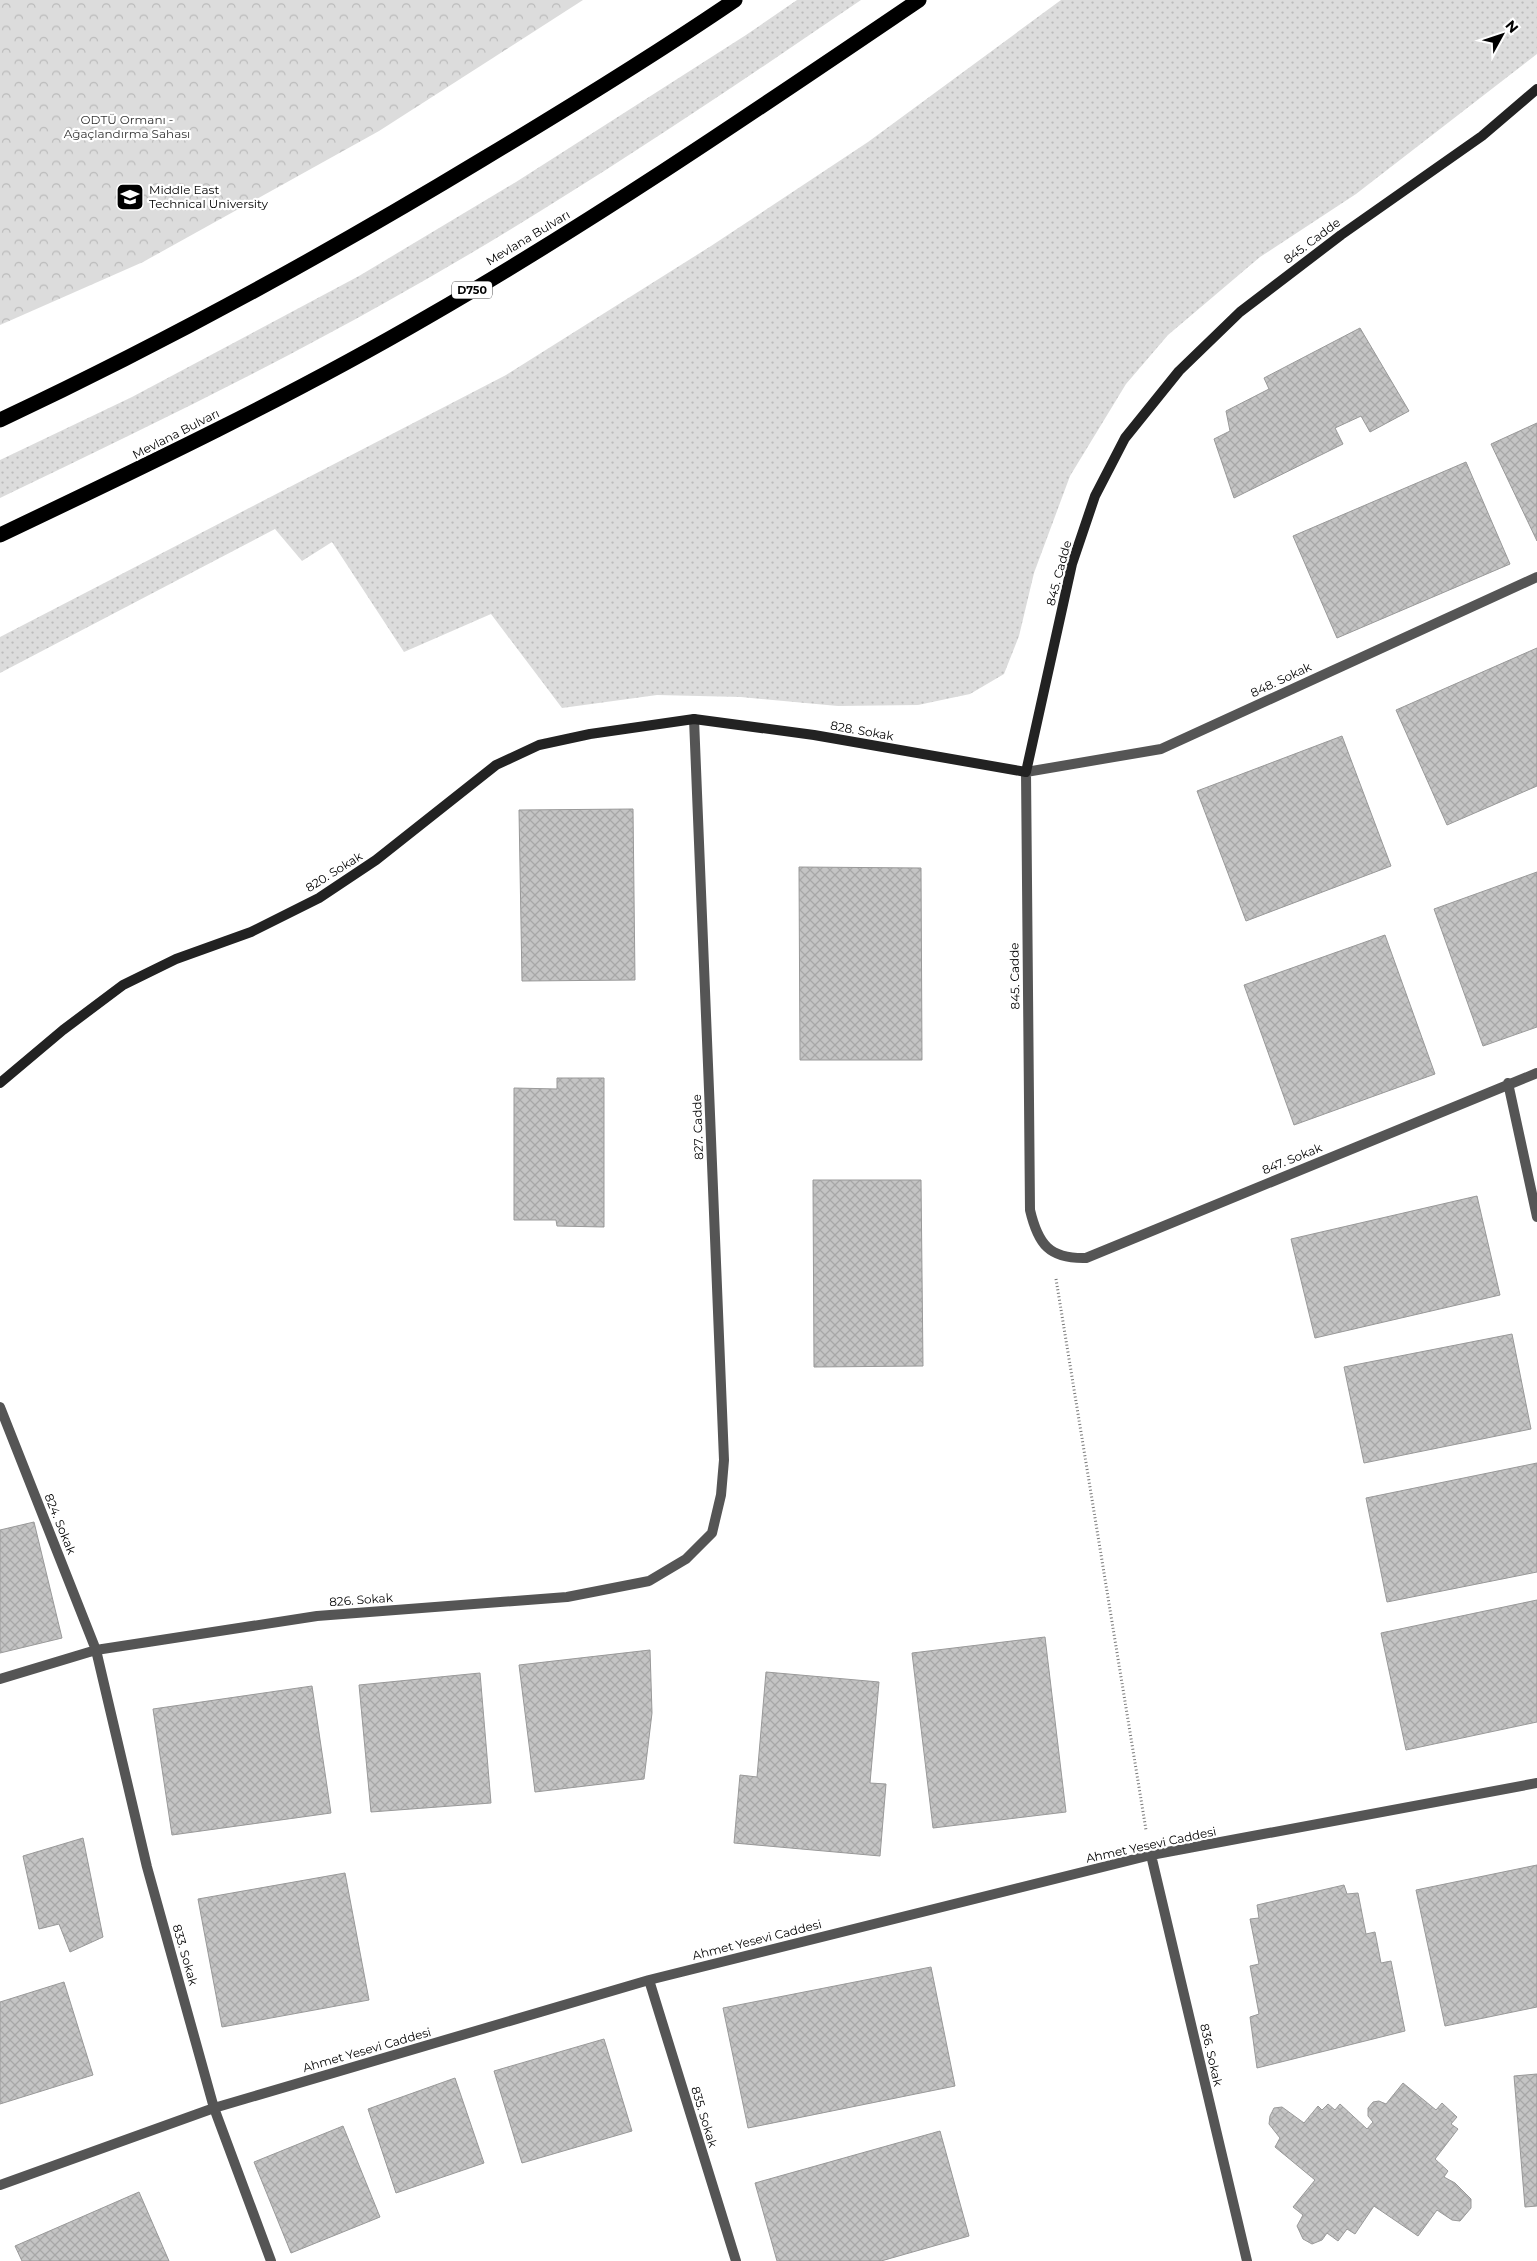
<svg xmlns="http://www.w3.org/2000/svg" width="1537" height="2261" font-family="Montserrat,sans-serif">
	<defs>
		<pattern id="grass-dots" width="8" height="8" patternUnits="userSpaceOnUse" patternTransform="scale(1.25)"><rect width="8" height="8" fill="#dcdcdc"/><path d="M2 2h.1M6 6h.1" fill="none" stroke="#bbb" stroke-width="1.8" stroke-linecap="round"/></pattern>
		<pattern id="forest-crowns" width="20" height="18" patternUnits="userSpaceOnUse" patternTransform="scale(1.25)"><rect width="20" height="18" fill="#dcdcdc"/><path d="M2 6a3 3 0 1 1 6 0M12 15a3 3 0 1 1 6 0" fill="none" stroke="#bbb"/></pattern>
		<pattern id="building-cross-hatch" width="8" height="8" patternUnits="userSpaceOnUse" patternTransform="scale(1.25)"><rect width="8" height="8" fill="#c4c4c4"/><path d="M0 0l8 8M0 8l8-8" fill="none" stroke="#a7a7a7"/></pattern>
	</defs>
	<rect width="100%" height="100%" fill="#fff"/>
	<path fill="url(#grass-dots)" d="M797 0H861C707 105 551 210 388 301 262 372 131 435 0 498V460L132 397 359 276 516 182 746 35Z
		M1061 0H1537V54L1356 194 1260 257 1168 335 1126 384 1070 476 1034 573 1019 636 1004 674 970 694 918 705 838 706 741 697 657 695 562 708 491 614 404 652 332 542 302 561 275 529 0 673V637L506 375 711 246 868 142Z"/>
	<path fill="url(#forest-crowns)" d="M0 0H583L379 131 143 262 0 325Z"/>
	<path fill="url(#building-cross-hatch)" stroke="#999" d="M1360 328 1409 411 1370 432 1361 416 1335 428 1343 444 1234 498 1214 439 1230 431 1226 411 1269 389 1264 378Z
		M1537 423V541L1491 444Z
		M1466 462 1510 564 1337 638 1293 536Z
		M1537 648V786L1447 825 1396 710Z
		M1342 736 1391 866 1246 921 1197 791Z
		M633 809 635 980 522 981 519 810Z
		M799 867 921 868 922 1060H800Z
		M1537 872V1027L1483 1046 1434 909Z
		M1385 935 1435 1074 1294 1125 1244 985Z
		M557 1078H604V1227L557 1226 556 1220H514V1088L557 1089Z
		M813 1180H921L923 1366 814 1367Z
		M1477 1196 1500 1295 1315 1338 1291 1239Z
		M1512 1334 1531 1429 1364 1463 1344 1367Z
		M1537 1463V1572L1387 1602 1366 1498Z
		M34 1522 62 1638 0 1653V1530Z
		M1537 1600V1722L1406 1750 1381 1633Z
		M1045 1637 1066 1812 933 1828 912 1653Z
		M650 1650 652 1713 644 1779 535 1792 519 1665Z
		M766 1672 879 1682 870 1783 886 1784 880 1856 734 1843 740 1775 757 1777Z
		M480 1673 491 1803 371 1812 359 1685Z
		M312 1686 331 1813 172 1835 153 1709Z
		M83 1838 103 1937 70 1952 59 1924 39 1929 23 1856Z
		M1537 1865V2007L1445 2026 1416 1890Z
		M345 1873 369 2000 222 2027 198 1899Z
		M1344 1885 1347 1894 1358 1893 1366 1934 1375 1932 1381 1963 1391 1961 1405 2031 1257 2068 1250 2017 1259 2014 1250 1966 1259 1964 1250 1919 1259 1918 1257 1905Z
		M931 1967 955 2086 748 2128 723 2008Z
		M64 1982 93 2075 0 2104V2002Z
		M604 2039 632 2131 522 2163 494 2071Z
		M1537 2074V2206L1525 2207 1514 2076Z
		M455 2078 484 2163 396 2193 368 2109Z
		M1403 2083 1436 2110 1442 2103 1457 2117 1451 2124 1458 2129 1435 2159 1448 2171 1444 2177 1455 2183 1471 2199V2208L1460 2221 1452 2220 1437 2210 1418 2236 1374 2206 1355 2234 1347 2229 1338 2241 1327 2233 1322 2240 1312 2244 1303 2239 1297 2226 1303 2215 1293 2207 1315 2180 1275 2147 1280 2138 1269 2124 1270 2116 1274 2108 1282 2107 1304 2123 1318 2106 1322 2110 1328 2104 1335 2110 1340 2104 1367 2129 1373 2122 1368 2116V2108L1373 2102 1379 2101 1386 2104Z
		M343 2126 380 2217 291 2253 254 2162Z
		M940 2131 969 2236 881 2261H777L755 2183Z
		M139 2192 169 2261H22L15 2246Z"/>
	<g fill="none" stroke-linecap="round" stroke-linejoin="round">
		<path stroke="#777" stroke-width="3" stroke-dasharray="1 2.5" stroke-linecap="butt" d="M1056 1279 1146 1830"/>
		<path stroke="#555" stroke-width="10" d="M1537 577 1161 749 1026 772 1030 1210C1038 1244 1049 1259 1086 1258L1537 1073
			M1508 1083 1537 1217
			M0 1407 96 1650 147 1867 214 2108 271 2261
			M0 1679 96 1650 317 1616 567 1597 649 1581 686 1559 712 1533 721 1495 724 1460 694 719
			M1151 1855 1247 2261
			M649 1980 736 2261
			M0 2185 214 2108 649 1980 1151 1855 1537 1783"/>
		<path stroke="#222" stroke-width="10" d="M0 1083 63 1030 123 985 176 959 251 932 319 898 376 860 496 765 539 745 590 734 694 719 814 735 1026 772 1072 564 1095 496 1125 438 1179 371 1240 312 1341 235 1482 136 1537 89"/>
		<path stroke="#000" stroke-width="15" d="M0 420C166 342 326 254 483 159 568 108 653 56 735 0
			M0 535C145 466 290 397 429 316 597 219 758 109 919 0"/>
	</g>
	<defs>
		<symbol id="university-square" viewBox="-11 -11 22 22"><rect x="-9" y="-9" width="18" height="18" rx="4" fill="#000" stroke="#fff"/><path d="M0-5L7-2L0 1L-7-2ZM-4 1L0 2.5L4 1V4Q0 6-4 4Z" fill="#fff"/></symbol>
	</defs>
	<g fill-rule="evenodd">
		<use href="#university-square" x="114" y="181" width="32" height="32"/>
	</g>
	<g text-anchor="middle" stroke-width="4.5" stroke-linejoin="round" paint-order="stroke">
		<rect fill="#fff" stroke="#4c4c4c" stroke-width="1" x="452" y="281.5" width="40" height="17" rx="4"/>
		<g font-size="11" font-weight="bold" fill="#000">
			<text x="472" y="294">D750</text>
		</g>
		<g font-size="12" fill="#333" stroke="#fff">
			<text x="127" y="124">ODTÜ Ormanı -<tspan x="127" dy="14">Ağaçlandırma Sahası</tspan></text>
		</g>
		<g font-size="12" fill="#000" stroke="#fff" text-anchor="start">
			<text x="149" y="194">Middle East<tspan x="149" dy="14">Technical University</tspan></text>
		</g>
		<g font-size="12" fill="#000" stroke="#fff">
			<text transform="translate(528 238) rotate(-31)" y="4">Mevlana Bulvarı</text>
			<text transform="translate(1312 241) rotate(-37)" y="4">845. Cadde</text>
			<text transform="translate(176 434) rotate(-27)" y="4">Mevlana Bulvarı</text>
			<text transform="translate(1059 573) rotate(-75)" y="4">845. Cadde</text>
			<text transform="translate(1281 680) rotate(-25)" y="4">848. Sokak</text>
			<text transform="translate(862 731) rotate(10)" y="4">828. Sokak</text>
			<text transform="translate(334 872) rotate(-32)" y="4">820. Sokak</text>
			<text transform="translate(1015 976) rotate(-91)" y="4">845. Cadde</text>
			<text transform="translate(698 1127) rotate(-92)" y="4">827. Cadde</text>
			<text transform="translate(1292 1159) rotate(-22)" y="4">847. Sokak</text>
			<text transform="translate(60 1524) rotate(68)" y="4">824. Sokak</text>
			<text transform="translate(361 1600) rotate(-4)" y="4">826. Sokak</text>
			<text transform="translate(1151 1845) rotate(-12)" y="4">Ahmet Yesevi Caddesi</text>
			<text transform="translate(757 1940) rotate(-14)" y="4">Ahmet Yesevi Caddesi</text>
			<text transform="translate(185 1955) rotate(74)" y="4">833. Sokak</text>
			<text transform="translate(367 2050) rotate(-16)" y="4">Ahmet Yesevi Caddesi</text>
			<text transform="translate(1211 2055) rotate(77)" y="4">836. Sokak</text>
			<text transform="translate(704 2117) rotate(73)" y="4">835. Sokak</text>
		</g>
	</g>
	<g transform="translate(1502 35) rotate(50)" stroke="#ffffff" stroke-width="4" paint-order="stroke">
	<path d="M0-4L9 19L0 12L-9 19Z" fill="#000000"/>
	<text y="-8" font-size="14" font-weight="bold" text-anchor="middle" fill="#000000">N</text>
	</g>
</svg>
